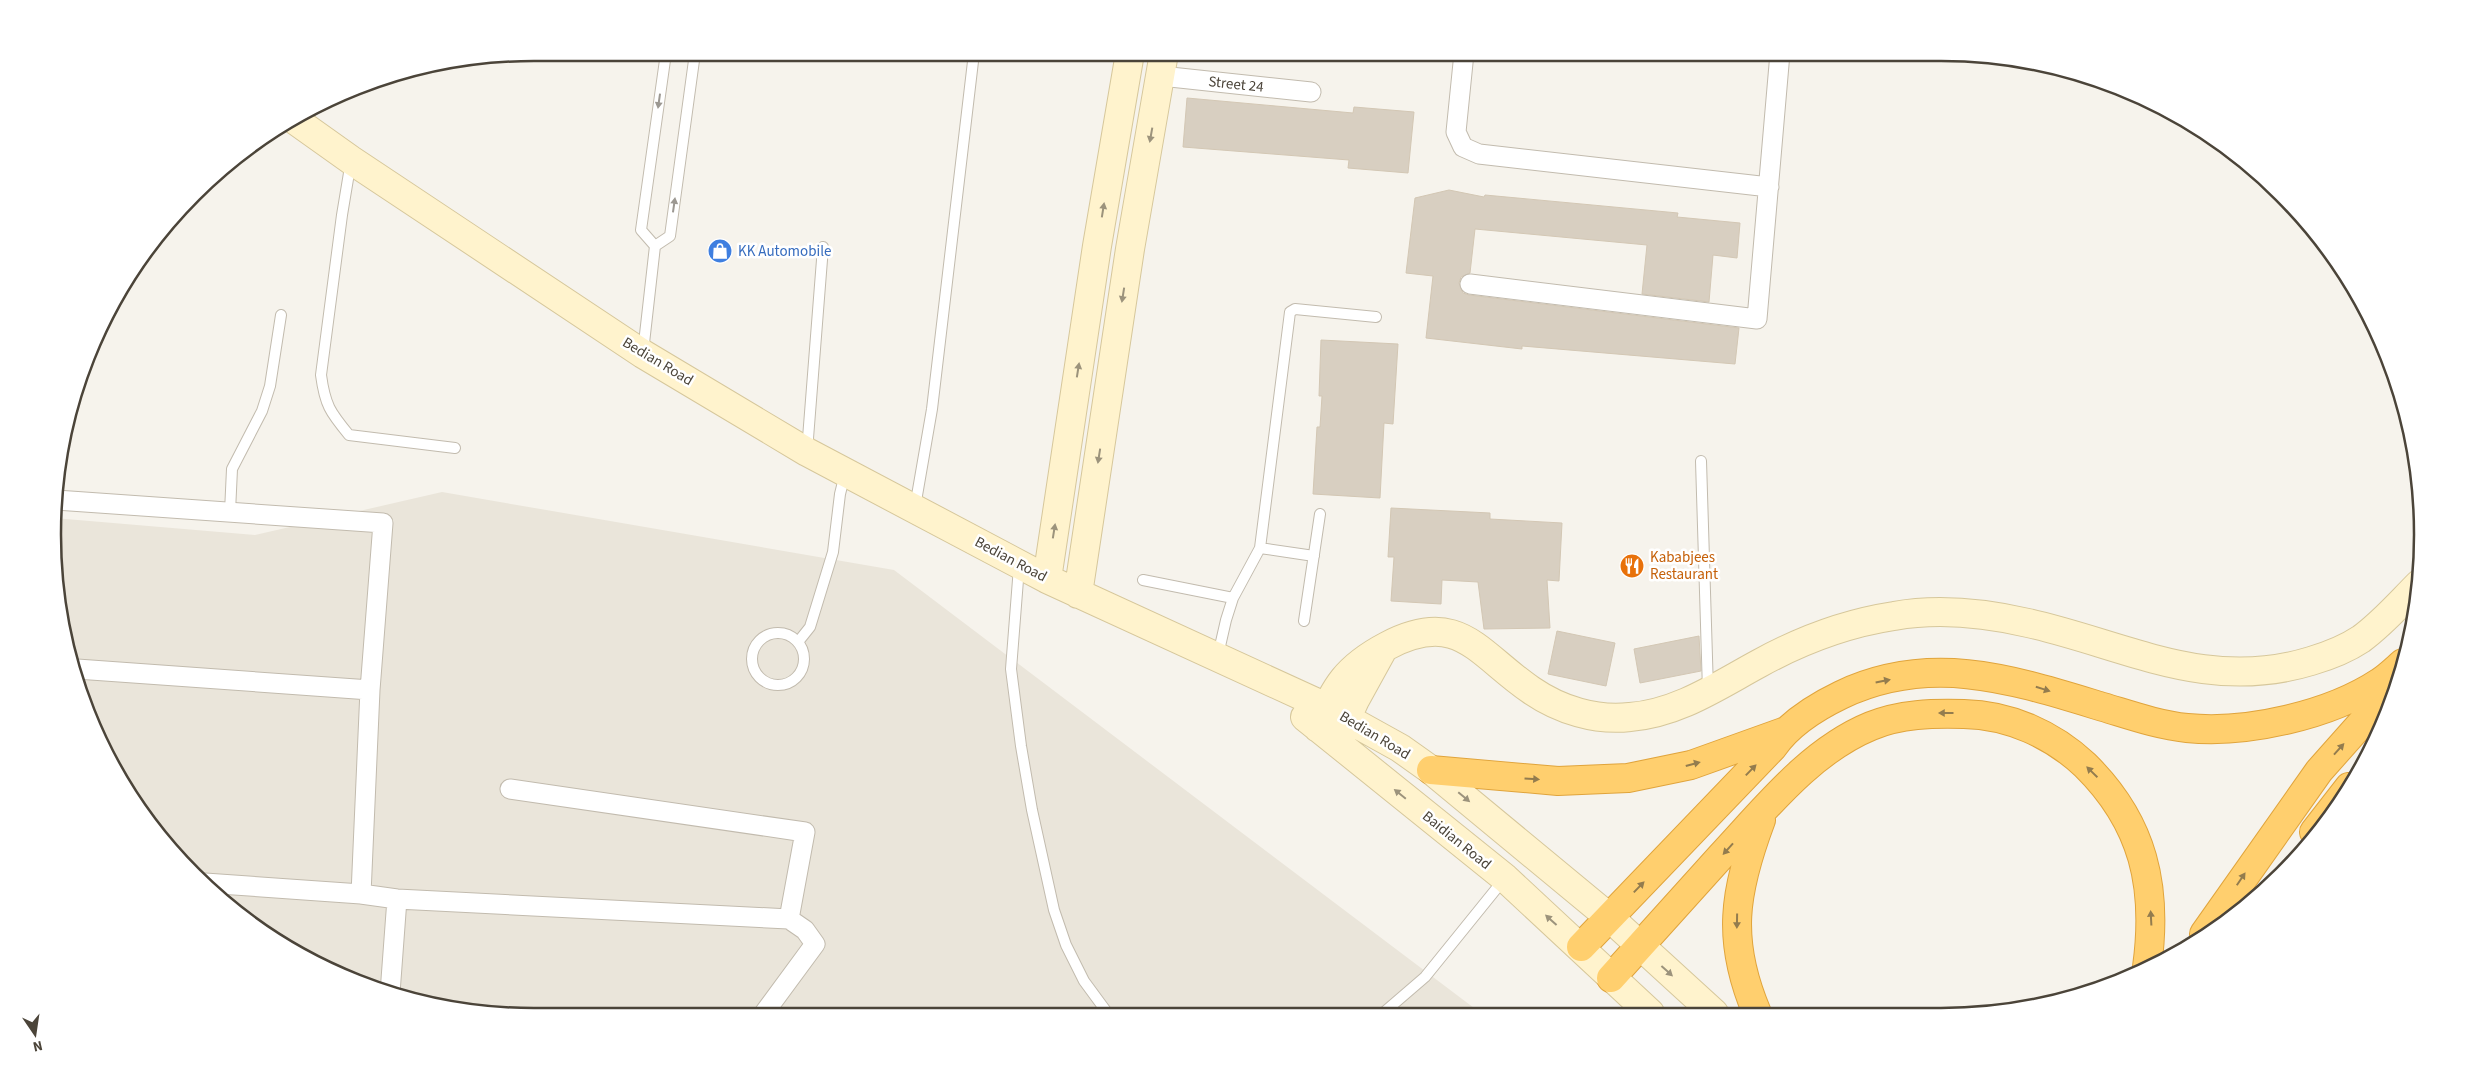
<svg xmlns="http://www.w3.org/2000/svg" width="2475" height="1069" font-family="'Source Sans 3',sans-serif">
	<rect width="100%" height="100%" fill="#f6f3ec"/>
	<path fill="#eae5da" d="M442 492 894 570 1482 1014 535 1016 379 991 241 917 172 852 117 776 62 628 53 534 54 518 255 535Z"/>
	<path fill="#d8cfc1" stroke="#d3c7b4" d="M1187 98 1353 113 1354 107 1414 112 1408 173 1348 168 1349 160 1183 147Z
		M1449 190 1484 197 1485 195 1678 213 1677 217 1740 223 1737 258 1713 255 1709 302 1642 294 1647 245 1475 229 1470 273 1461 277 1459 283 1463 293 1469 295 1739 328 1735 364 1522 346V349L1426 338 1433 276 1406 273 1415 198Z
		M1321 340 1398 344 1393 424 1384 423 1380 498 1313 494 1317 427H1320L1322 396H1319Z
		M1391 508 1490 513V519L1562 523 1559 581 1547 580 1550 628 1484 629 1478 582 1442 580 1441 604 1391 601 1394 557H1388Z
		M1557 631 1615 643 1606 686 1548 674Z
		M1699 636 1701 671 1640 683 1634 649Z"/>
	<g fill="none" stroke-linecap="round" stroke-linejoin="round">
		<defs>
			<path id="lane" d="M351 161 342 215 321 375C325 405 330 412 349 435L455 448
				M655 246 670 236 695 53
				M643 352 655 246 641 230 666 53
				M807 451 823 247
				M1701 461 1708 690
				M915 507 932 409 974 53
				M230 512 232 469 262 411 270 386 281 315
				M1260 548 1314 556
				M1019 567 1011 669 1021 746 1032 810 1054 910 1066 945 1084 981 1109 1015
				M1143 580 1233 598
				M1304 621 1320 514
				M752 659a26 26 0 1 1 52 0a26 26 0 1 1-52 0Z
				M798 642 810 627 833 552 840 494 845 474
				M1218 655 1226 620 1233 598 1260 548 1290 312 1295 309 1376 317
				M1382 1014 1425 977 1505 878"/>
			<path id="street" d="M1464 53 1456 132 1463 147 1479 154 1769 187
				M1161 76 1311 92
				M1470 284 1757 319 1780 53
				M56 500 383 523 370 690 361 894
				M77 669 370 690
				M510 789 805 832 789 919
				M205 883 361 894 397 899 789 919 805 930 815 944 762 1016
				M390 993 397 899"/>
			<path id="secondary" d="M292 118 351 160 643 354 807 452 1047 579 1326 707 1400 748 1431 770 1610 918 1714 1013
				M1047 579 1097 246 1130 53
				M1078 594 1130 249 1164 53
				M1305 717 1505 878 1650 1013
				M1318 728C1334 687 1347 667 1387 646 1459 608 1478 654 1531 690 1560 710 1596 721 1630 717 1679 713 1719 685 1760 663 1800 641 1848 623 1894 616 1938 608 1985 613 2028 623 2126 645 2207 693 2311 661 2328 656 2346 649 2361 639 2383 623 2400 603 2419 584
				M1339 735 1355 700 1382 651"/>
			<path id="highway" d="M1431 770 1558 781 1628 778 1691 765 1783 732
				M2314 832 2349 787
				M2204 934 2319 771 2399 681
				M1581 947 1773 747C1789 724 1816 707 1841 695 1931 652 2014 680 2103 707 2130 715 2158 725 2187 728 2247 734 2330 715 2380 682 2388 677 2396 669 2403 663
				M1611 978C1648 937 1684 897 1721 856 1765 809 1810 751 1871 726 1900 714 1933 713 1964 714 2009 715 2052 734 2085 765 2144 823 2158 887 2147 967
				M1757 1013C1726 940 1734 892 1761 820"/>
		</defs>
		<use href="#lane" stroke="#c2bbae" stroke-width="12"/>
		<use href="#street" stroke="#c2bbae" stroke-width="21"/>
		<use href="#secondary" stroke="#d6c79b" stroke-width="30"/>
		<use href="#highway" stroke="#e0a43c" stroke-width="30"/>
		<use href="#lane" stroke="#fff" stroke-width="10"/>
		<use href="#street" stroke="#fff" stroke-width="19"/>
		<use href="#secondary" stroke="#fff3cd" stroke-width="28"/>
		<use href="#highway" stroke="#ffcf6e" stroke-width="28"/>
	</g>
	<defs><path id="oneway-solid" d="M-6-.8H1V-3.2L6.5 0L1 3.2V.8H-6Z" transform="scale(1.25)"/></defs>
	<g fill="#9c9892">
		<use href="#oneway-solid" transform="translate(659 101) rotate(98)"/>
		<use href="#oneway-solid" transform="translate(674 205) rotate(-82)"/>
	</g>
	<g fill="#9c937c">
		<use href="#oneway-solid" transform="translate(1151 135) rotate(100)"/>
		<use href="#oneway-solid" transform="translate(1103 210) rotate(-81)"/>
		<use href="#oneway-solid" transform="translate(1123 295) rotate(99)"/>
		<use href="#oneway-solid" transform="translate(1078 370) rotate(-81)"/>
		<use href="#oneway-solid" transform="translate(1099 456) rotate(99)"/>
		<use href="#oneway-solid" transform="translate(1054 531) rotate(-81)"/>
		<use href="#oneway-solid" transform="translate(1400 794) rotate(-141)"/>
		<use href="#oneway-solid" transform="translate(1464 797) rotate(40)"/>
		<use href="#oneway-solid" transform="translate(1551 920) rotate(-138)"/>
		<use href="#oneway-solid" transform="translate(1667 971) rotate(42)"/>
	</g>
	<g fill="#937c4e">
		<use href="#oneway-solid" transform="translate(1883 681) rotate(-11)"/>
		<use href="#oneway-solid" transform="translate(2043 689) rotate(17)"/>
		<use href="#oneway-solid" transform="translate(1946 713) rotate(180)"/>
		<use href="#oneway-solid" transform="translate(2339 749) rotate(-48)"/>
		<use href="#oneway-solid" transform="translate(1693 764) rotate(-15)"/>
		<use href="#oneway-solid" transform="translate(1751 770) rotate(-46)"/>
		<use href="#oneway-solid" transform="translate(2092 772) rotate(-136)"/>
		<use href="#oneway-solid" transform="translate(1532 779) rotate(4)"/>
		<use href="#oneway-solid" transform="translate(1728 849) rotate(132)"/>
		<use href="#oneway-solid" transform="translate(2241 879) rotate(-56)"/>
		<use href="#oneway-solid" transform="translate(1639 887) rotate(-46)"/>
		<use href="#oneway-solid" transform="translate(2151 918) rotate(-93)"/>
		<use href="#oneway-solid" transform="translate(1737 921) rotate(91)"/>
	</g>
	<defs>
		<symbol id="shop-disc" viewBox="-11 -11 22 22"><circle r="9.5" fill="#3f7fe0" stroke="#fff"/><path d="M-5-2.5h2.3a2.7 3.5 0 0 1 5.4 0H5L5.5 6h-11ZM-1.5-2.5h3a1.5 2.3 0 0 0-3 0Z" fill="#fff"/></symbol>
		<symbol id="restaurant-disc" viewBox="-11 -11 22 22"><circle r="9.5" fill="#e8710a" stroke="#fff"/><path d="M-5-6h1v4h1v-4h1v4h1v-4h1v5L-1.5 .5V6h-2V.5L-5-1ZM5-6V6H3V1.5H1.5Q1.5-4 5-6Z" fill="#fff"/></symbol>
	</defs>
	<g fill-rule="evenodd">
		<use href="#shop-disc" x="706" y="237" width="28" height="28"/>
		<use href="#restaurant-disc" x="1618" y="552" width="28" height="28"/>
	</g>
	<g text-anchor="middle" stroke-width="5" stroke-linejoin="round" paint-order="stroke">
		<g font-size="15" fill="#4b4439" stroke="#fff">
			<text transform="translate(1236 84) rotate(6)" y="5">Street 24</text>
			<text transform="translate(658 361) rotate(31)" y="5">Bedian Road</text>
			<text transform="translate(1011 559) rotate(28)" y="5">Bedian Road</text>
			<text transform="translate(1375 735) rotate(31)" y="5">Bedian Road</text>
			<text transform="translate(1457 840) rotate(39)" y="5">Baidian Road</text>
		</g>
		<g font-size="15" fill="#366cbe" stroke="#fff" text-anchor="start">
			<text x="738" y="256">KK Automobile</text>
		</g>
		<g font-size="15" fill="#c56008" stroke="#fff" text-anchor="start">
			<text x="1650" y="562">Kababjees<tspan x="1650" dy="17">Restaurant</tspan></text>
		</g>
	</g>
	<path d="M0 0H2475V1069H0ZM534 61H1941A473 473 0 0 1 2414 534V535A473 473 0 0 1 1941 1008H534A473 473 0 0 1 61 535V534A473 473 0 0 1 534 61Z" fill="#fff" fill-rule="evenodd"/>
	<path fill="none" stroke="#4b4439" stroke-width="2.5" d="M534 61H1941A473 473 0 0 1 2414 534V535A473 473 0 0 1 1941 1008H534A473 473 0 0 1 61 535V534A473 473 0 0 1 534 61Z"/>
	<g transform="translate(35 1034) rotate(167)" stroke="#ffffff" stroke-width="4" paint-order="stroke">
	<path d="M0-4L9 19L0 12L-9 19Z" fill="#4b4439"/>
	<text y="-8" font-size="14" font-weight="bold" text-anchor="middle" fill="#4b4439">N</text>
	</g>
</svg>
